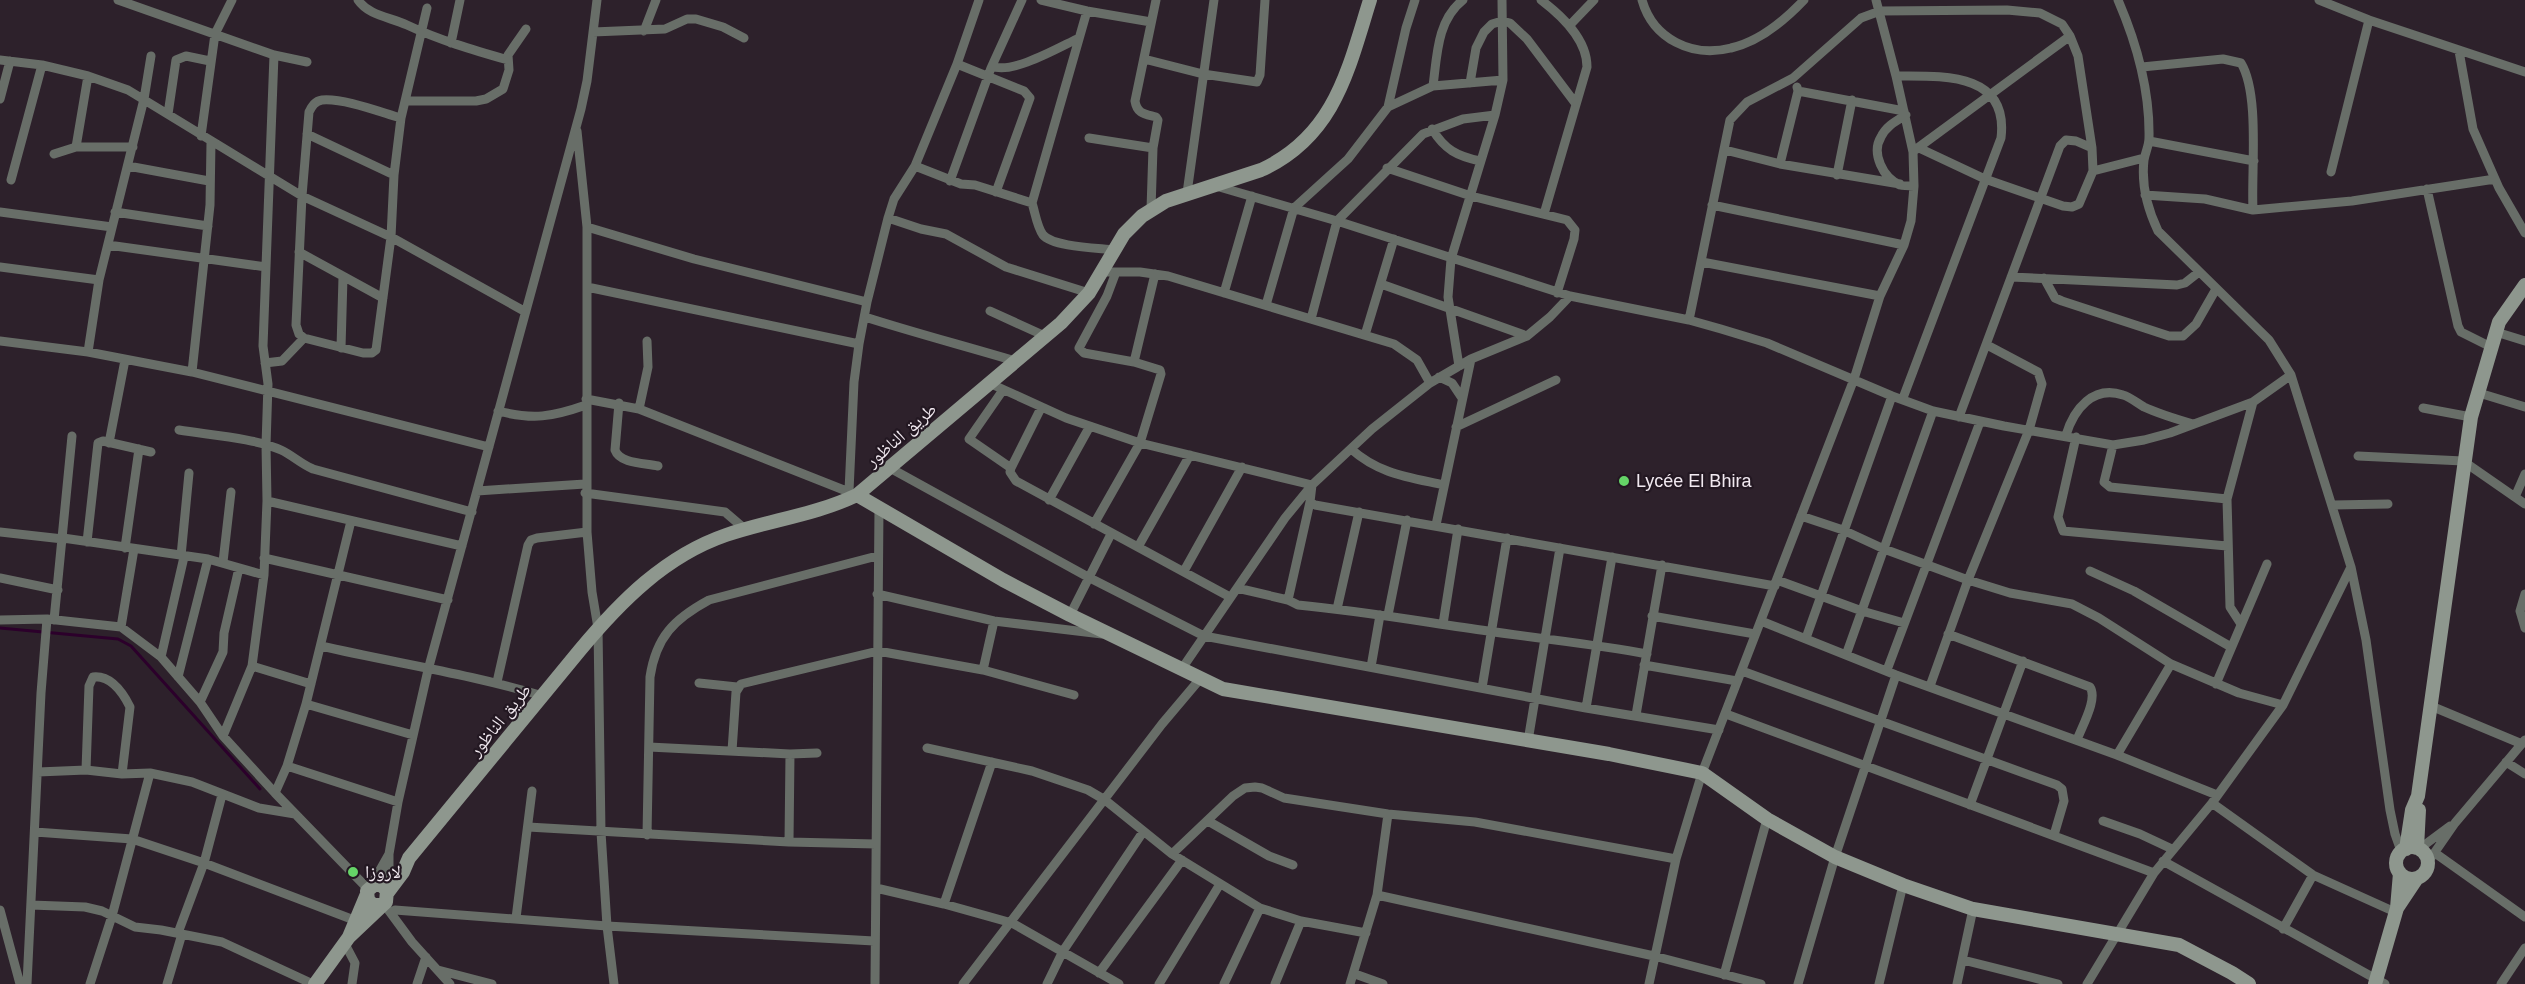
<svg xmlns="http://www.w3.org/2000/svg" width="2525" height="984" font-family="Helvetica,'Noto Naskh Arabic',sans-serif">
	<rect width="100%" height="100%" fill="#2d212b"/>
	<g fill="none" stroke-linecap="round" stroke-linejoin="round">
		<path stroke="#2c002b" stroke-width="3" d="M0 628 118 639 131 646 260 789"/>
		<path stroke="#686e68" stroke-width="9" d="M118 0 274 55 307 62
			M358 0C369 16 390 17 407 25 439 40 473 50 508 60
			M1041 0 1087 11 1151 22
			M1541 0C1562 16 1587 39 1587 67L1544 214
			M1642 0C1653 39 1692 58 1731 48 1758 42 1785 20 1804 0
			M2118 0C2137 44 2150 89 2149 138 2149 146 2145 153 2144 160 2141 186 2147 208 2158 231L2269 340 2291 375 2351 567 2366 640 2390 810 2395 834 2401 851
			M2319 0 2369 20 2525 72
			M1087 11 1032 203C1035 212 1037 227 1043 235 1053 247 1099 248 1114 250
			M1569 26 1594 0
			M644 31 656 0
			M593 32 665 29 687 19H696L723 27 744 38
			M451 43 460 0
			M2459 51 2473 129 2499 188 2525 233
			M1144 59 1203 74 1257 82 1260 75 1265 0
			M0 60 42 65 88 76 128 90 302 196 391 237 524 311
			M957 64 1024 91 1030 98 996 192
			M992 66C1011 75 1058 48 1077 39
			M2142 67 2223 59 2241 63C2260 94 2251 172 2253 210L2352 201 2495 179
			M1896 76C1943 76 2009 72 2001 138L1903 398
			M1470 83 1476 48 1484 32 1492 24 1502 21 1510 23 1527 39 1576 104
			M1433 86C1437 56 1437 20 1463 0
			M1798 91 1904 111
			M0 99 10 61
			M405 101H476L486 99 503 89 509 70 508 55 526 29
			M1388 107 1406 28 1415 0
			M168 114 176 60 186 56 210 61
			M1906 115C1896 121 1886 126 1881 137 1871 153 1883 178 1900 185 1904 186 1910 186 1914 186
			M401 118C380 112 344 98 322 100 315 101 312 106 309 112L302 196 296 325 299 334 304 338 363 353H372L376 350 391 237 394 175 401 118 427 8
			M1432 129C1445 150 1457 156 1480 161
			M577 131 587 227V532L592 592 598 628 601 832 607 926 614 984
			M307 134 394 175
			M201 136 215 34 232 0
			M1089 138 1153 148
			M2149 141 2254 161
			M76 147 88 76
			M1725 150 1780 164 1900 184
			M1915 150 2070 36
			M54 154 76 147H133
			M1780 164 1798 91 1797 87
			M128 166 209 181
			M915 166 961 184 975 185 1032 203
			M1387 168 1471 196 1567 220 1575 230 1574 239 1557 293
			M2093 171 2144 158
			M2331 172 2369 20
			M1837 175 1852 100
			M11 180 42 65
			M950 181 991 68 1022 0
			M1216 186 1337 221 1570 296 1689 320 1721 329 1767 343 1892 396 1933 411 2004 426 2113 445 2144 440 2170 433 2253 402 2291 375
			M2427 189 2458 326 2461 332 2491 347
			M1187 193 1214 0
			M2145 195 2205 199 2253 210
			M1712 205 1904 245
			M1151 209 1153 148 1158 120 1156 117C1145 114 1137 114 1135 101L1156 0
			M0 212 112 227
			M115 212 208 226
			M888 218 921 229 946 234 1006 267 1089 293
			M587 227 694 259 867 302
			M108 245 266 267
			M299 252 383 298
			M1702 262 1880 296
			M0 267 99 280
			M1103 272H1140L1168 276 1394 344 1417 360 1430 383
			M1116 272 1107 296 1079 348 1084 353 1134 362
			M2011 277 2177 285 2185 283 2199 272
			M2044 278 2055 298 2062 301 2169 336H2183L2196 324 2216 289
			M1381 284 1527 336
			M587 287 859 344
			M1224 293 1252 196
			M1266 305 1294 208 1348 159 1388 107 1433 86 1503 80
			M990 311 1045 336
			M865 317C915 333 965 346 1015 361
			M1311 319 1337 221 1423 134 1463 119 1495 115
			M1689 320 1730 120 1747 102 1793 78 1861 18 1880 11 2007 10 2040 13 2062 24 2070 36 2078 56 2092 148 2093 171 2079 204 2072 207 2063 206 1985 179 1919 148
			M2496 332 2525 341
			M1365 335 1394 239
			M0 341 88 352 192 372 489 447
			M341 348 343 277
			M88 352 99 280 144 99 151 56
			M265 363 282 361 304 338
			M1459 366 1448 297 1451 259 1495 115 1503 80 1502 0
			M192 372 210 205 211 142
			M1439 377 1452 383 1462 398
			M989 383 1066 418 1140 443 1312 485 1310 502 1315 505 1775 586
			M1003 390 969 439 1011 468
			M2479 393 2525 407
			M586 399 639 409 854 494
			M619 403 615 450C620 464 645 463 658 466
			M1041 408 1011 468 1010 472 1016 481 1230 597
			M2423 408 2471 417
			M639 409 648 367 647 341
			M498 411C533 420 552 417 586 405
			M1959 417 2060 146 2066 140 2076 141 2092 148
			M1456 427 1556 380
			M179 430C209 435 255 438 281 450 292 455 301 464 313 469L472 512
			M2066 435C2074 409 2093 385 2123 395 2130 397 2137 403 2144 407 2159 414 2176 419 2193 424
			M2076 437 2058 517 2063 531 2227 546
			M109 443 125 360
			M2113 445 2104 482 2110 487 2227 499
			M1351 449C1379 474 1408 477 1444 485
			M2358 456 2463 461 2525 504
			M890 468 1088 577 1204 636 1586 708 1719 730
			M477 491 585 484
			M849 491 854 382 859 344 867 302 888 218 894 199 915 166 957 64 979 0
			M585 493 725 512 746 530
			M2515 497 2525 474
			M1049 500 1090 426
			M267 501 462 546
			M2333 505 2388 504
			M1801 516 1843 530 1884 549 1968 580 2010 593 2072 604 2099 618 2171 664 2239 693 2283 705
			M351 521 306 704 287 766 398 802
			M1094 524 1140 443 1161 374 1160 370 1134 362 1155 274
			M1436 525 1471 359
			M0 532 63 539
			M63 538 208 559 264 575
			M87 542 98 443 103 441 151 452
			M1138 547 1190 455
			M125 548 139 449
			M181 556 189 473
			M264 558 448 600
			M223 562 231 492
			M1184 571 1242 467
			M2090 571 2134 591 2231 647
			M0 578 58 590
			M1777 580 1862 611 1904 623
			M1237 588 1288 600 1298 605C1362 611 1424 622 1488 631 1541 639 1594 644 1647 654
			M877 594 994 621 1102 634
			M2525 594 2520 611 2525 628
			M1288 600 1310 502
			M1337 609 1359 512
			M1070 615 1111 534
			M1388 615 1407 520
			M1652 616 1755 634
			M0 620 47 619 121 627 161 657 200 702 223 736 275 793
			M54 620 72 436
			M1761 621 1896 675 2117 755 2217 795
			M1443 624 1458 529
			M2241 624 2230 607 2227 499 2253 402
			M121 627 134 549
			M1948 634 2090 687C2098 699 2082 726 2077 740
			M1806 638 1892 396
			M321 646C395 663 470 674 543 696
			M1846 655 1933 411
			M161 657 184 557
			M1644 665 1737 681
			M252 666 311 684
			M1371 667 1380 615
			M983 670 994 621
			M1181 670 1285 518 1312 485 1372 429 1430 383 1471 359 1527 336 1550 317 1570 296
			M1887 670 1980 422
			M1742 671 2057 785 2062 789 2064 801 2054 835
			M178 677 208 559
			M497 682 528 545 531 540 537 538 587 532
			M699 683 737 687
			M2216 684 2267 564
			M1930 686 1968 580 2029 430 2042 384 2038 372 1987 345
			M1482 688 1507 538
			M200 702 223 652 224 633 239 568
			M306 704 413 735
			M2431 706 2522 744
			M1586 708 1612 557
			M1726 714 2154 873
			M1636 715 1662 565
			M223 736 252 666 264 575 267 501 266 445 268 384 263 346 274 55
			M1528 741 1560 548
			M649 747 790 754 789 842
			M927 748 1032 771 1088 790 1105 800 1172 854 1260 908 1301 921 1366 933
			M732 751 736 692 741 684 878 651 983 670 1074 695
			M790 754 817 753
			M2117 755 2171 664
			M2506 762 2525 774
			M287 766 275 793 368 889
			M86 770 89 686 93 677C111 675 123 693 130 707L122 774
			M38 772 86 770 122 774 150 773 192 782 259 808 295 814
			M2212 803 2313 875 2395 912
			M1970 805 2023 661
			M1208 821 1269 856 1293 865
			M2103 821 2140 834 2172 849
			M528 827 789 842 876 844
			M35 832 132 839 204 863 354 920
			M647 835 650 677C656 637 674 619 709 600L877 556
			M2419 849 2450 826
			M2435 853 2525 917
			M1172 854 1233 796 1245 788 1255 787 1262 788 1284 798 1388 814 1475 822 1676 859
			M2163 861 2385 984
			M2428 862 2455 823 2525 740
			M381 885 389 866V854L398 802 428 670 581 109 587 81 597 0
			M371 886 389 854
			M876 888 944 904 1012 923 1119 984
			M1377 895 1654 956 1761 984
			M384 904 412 942 450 984
			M944 904 992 762
			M31 905 85 907 102 911 135 927 161 930 222 942 313 984
			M0 910 20 984
			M395 910 607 926 874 941
			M516 918 532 791
			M2283 929 2313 875
			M178 933 204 863 222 795
			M345 944 355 963 352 984
			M1963 960 2058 984
			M438 970 492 984
			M1099 973 1182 860
			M1355 974 1383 984
			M1724 975 1767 819
			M27 984 41 693 47 619
			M90 984 112 916 150 773
			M167 984 182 934
			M417 984 426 957
			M875 984 879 508
			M963 984 1162 724 1200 679
			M1047 984 1063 951 1143 832
			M1159 984 1220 884
			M1224 984 1260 908
			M1275 984 1301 921
			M1350 984 1377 895 1388 814
			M1649 984 1676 859 1702 773 1854 379 1880 296 1904 245 1911 221 1914 186 1913 152 1896 76 1876 0
			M1798 984 1835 857 1896 675
			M1879 984 1903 885
			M1957 984 1973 909
			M2087 984 2154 873 2212 803 2283 705 2351 567
			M2501 984 2525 948"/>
		<path stroke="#8e978e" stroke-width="14" d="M857 495 1003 580 1070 615 1223 689 1609 754 1702 773 1767 819 1835 857 1903 885 1973 909 2179 945 2232 973 2249 984
			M2396 863a16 16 0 1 1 32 0a16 16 0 1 1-32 0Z
			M2417 848 2419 810
			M2406 849 2412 810 2418 796 2471 417 2499 322 2525 285
			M388 892 403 872 409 858 580 650C620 602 665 556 726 535 770 520 815 515 857 495L1061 323 1089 293 1124 234 1142 216 1166 201 1261 170C1335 136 1348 70 1370 0
			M2397 908 2417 878
			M349 937 367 894
			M315 984 349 937 386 902 387 890 381 885H374L367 891 368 900 373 905H382
			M2375 984 2397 908 2400 873"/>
	</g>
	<g fill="#65d467" stroke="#231822" stroke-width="2">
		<circle cx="1624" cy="481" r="6"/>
		<circle cx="353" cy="872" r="6"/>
	</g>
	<g text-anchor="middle" stroke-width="4.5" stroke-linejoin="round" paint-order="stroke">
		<g font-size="18" fill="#f1e9f0" stroke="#231822">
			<text transform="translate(901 435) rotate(-41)" y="6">طريق الناظور</text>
			<text transform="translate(500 720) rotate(-51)" y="6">طريق الناظور</text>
		</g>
		<g font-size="18" fill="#f1e9f0" stroke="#231822" text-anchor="start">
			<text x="1636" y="487">Lycée El Bhira</text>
			<text x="365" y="878">لاروزا</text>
		</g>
	</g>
</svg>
